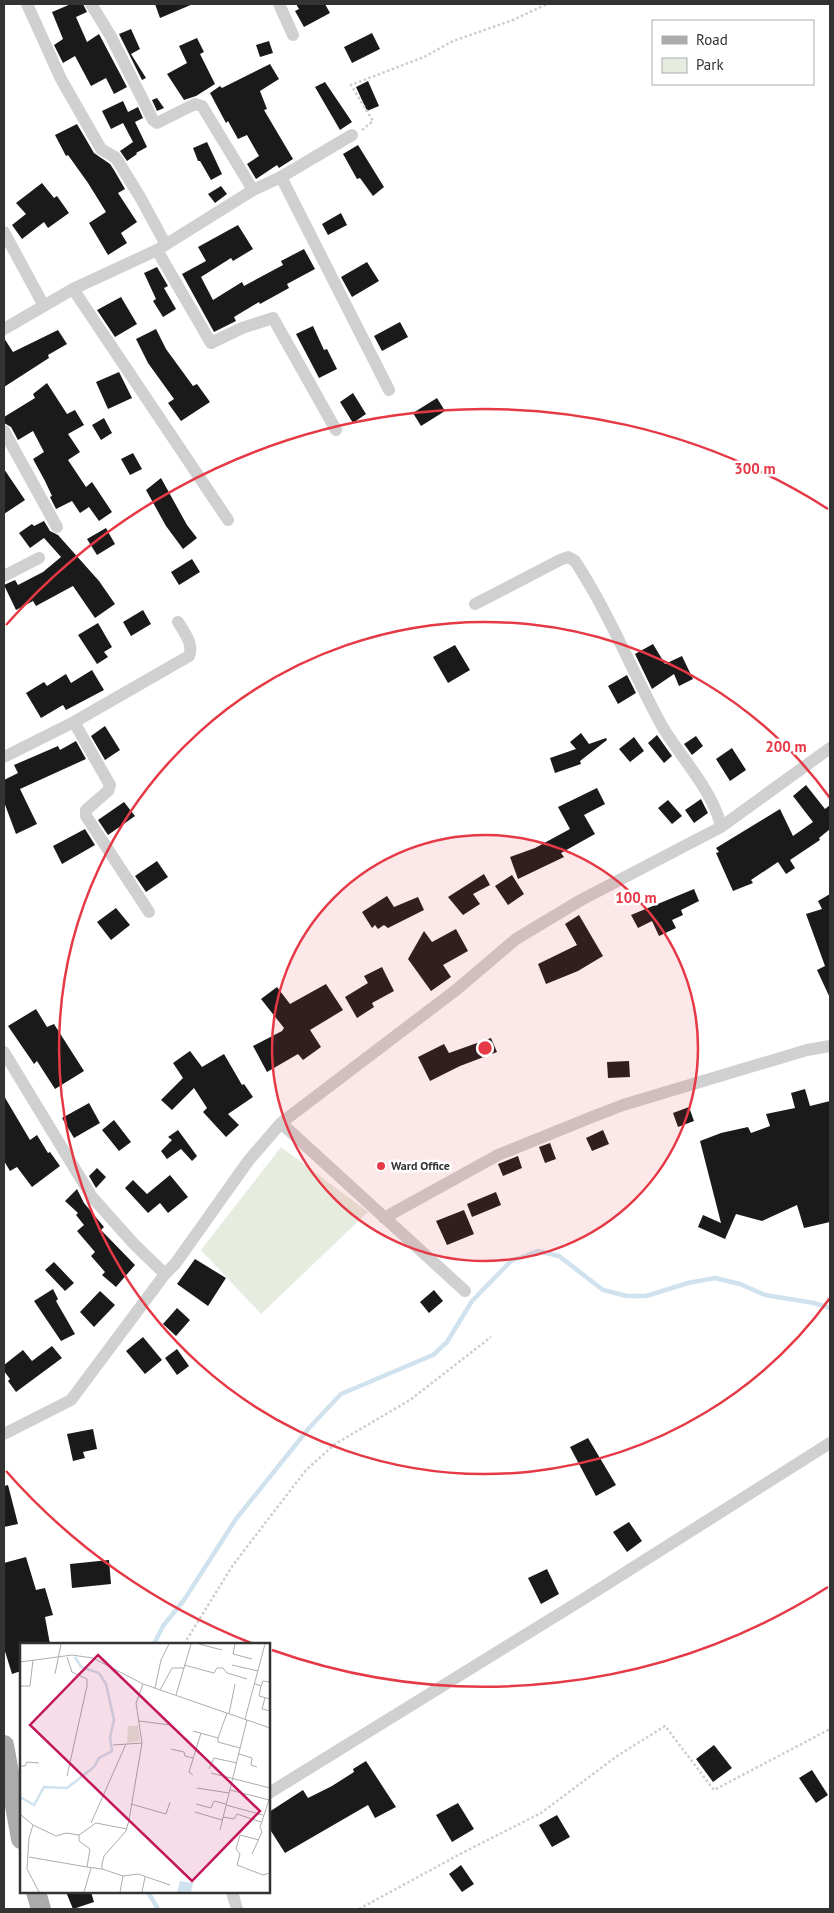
<svg xmlns="http://www.w3.org/2000/svg" width="834" height="1913" font-family="'PT Sans',sans-serif">
	<rect width="100%" height="100%" fill="#fff"/>
	<path fill="#e6ecdf" d="M281 1147 368 1212 261 1314 201 1250Z"/>
	<g fill="none" stroke-linecap="round" stroke-linejoin="round">
		<path stroke="#cfe2ee" stroke-width="4.5" d="M154 1644 163 1626 184 1600 236 1519 309 1428 341 1394 433 1355 447 1342 472 1301 511 1261 538 1251 559 1256 603 1290 627 1296H646L688 1283 715 1278 740 1284 765 1295 814 1303 830 1308
			M148 1892 158 1909"/>
	</g>
	<path fill="#1a1a1a" d="M71 4H83L87 12 76 17 87 42 99 34 127 87 114 94 106 78 91 86 75 56 63 63 54 45 63 39 52 12Z
		M155 4H193L160 18Z
		M296 4H325L330 13 304 27 295 11 299 9Z
		M131 29 140 49 131 54 146 78 142 80 119 34Z
		M372 33 380 49 352 63 344 47Z
		M197 38 204 52 200 54 215 84 196 96 184 100 167 74 187 63 179 46Z
		M269 41 273 53 260 57 256 45Z
		M270 64 279 79 260 91 267 109 264 110 293 159 279 168 277 165 256 179 247 164 259 156 247 135 238 139 228 121 226 123 210 93 220 86 222 88Z
		M368 81 379 106 367 111 356 87Z
		M325 82 352 122 340 130 315 87Z
		M157 98 164 108 157 111 152 100Z
		M123 101 128 112 138 107 143 118 135 122 147 147 136 153 137 154 127 161 120 151 133 142 123 123 111 129 102 111Z
		M77 124 94 153 110 164 114 170 125 189 118 193 137 222 121 233 127 243 108 255 89 223 106 212 88 183 68 155 66 156 55 135Z
		M207 142 222 174 211 180 200 161H198L193 148Z
		M358 145 384 187 373 196 360 178 357 179 343 154Z
		M42 183 54 198 57 196 69 213 48 228 44 222 22 239 12 225 26 214 16 203Z
		M221 186 227 194 215 203 208 194Z
		M341 213 347 225 328 235 322 224Z
		M238 225 253 249 233 261 231 258 201 277 213 300 242 282 244 286 283 265 281 261 304 249 315 269 287 284 289 288 260 304 259 302 234 317 236 321 214 332 182 274 206 261 198 247Z
		M367 262 379 281 352 297 341 277Z
		M157 267 168 286 164 288 176 309 163 317 153 301 156 299 144 273Z
		M121 297 137 324 115 337 97 310Z
		M400 322 408 337 382 351 374 336Z
		M313 326 324 350 327 349 337 369 319 378 296 334Z
		M156 329 166 349 193 386 197 384 210 402 181 421 168 403 174 399 148 363 136 339Z
		M58 330 67 344 48 355 49 358 4 387V338L13 352Z
		M119 372 132 398 108 409 96 382Z
		M47 383 67 414 75 410 84 425 68 434 80 452 68 460 86 487 92 482 112 512 99 521 89 507 80 513 72 501 56 509 50 497 52 496 45 481 33 459 44 452 33 431 18 440 11 427 4 423V417L35 398 33 394Z
		M353 393 366 414 353 423 340 402Z
		M437 398 445 411 421 426 413 413Z
		M104 418 112 433 101 440 92 425Z
		M133 453 142 469 130 475 121 459Z
		M4 469 25 500 4 514Z
		M161 478 187 525 197 538 183 549 166 526 146 490Z
		M44 521 50 531 58 535 99 581 115 604 95 618 73 586 36 606 33 601 16 610 4 585 15 580 18 585 43 572 61 557 44 538 30 548 19 533 32 524 34 526Z
		M106 528 115 544 97 555 87 539Z
		M192 559 200 572 179 585 171 572Z
		M143 610 151 624 131 636 123 622Z
		M98 623 112 647 104 652 108 657 97 664 78 635Z
		M653 644 665 664 682 656 693 679 679 686 674 674 652 689 635 654Z
		M455 645 470 670 448 683 433 657Z
		M92 670 104 690 66 710 63 705 41 718 26 693 44 682 47 686 66 674 71 683Z
		M627 675 636 693 618 704 608 686Z
		M105 726 120 750 105 760 91 736Z
		M581 733 589 744 606 738 607 740 580 761 581 764 555 773 550 758 576 749 570 742Z
		M657 735 672 756 664 763 648 743Z
		M696 736 703 746 692 755 684 744Z
		M634 737 644 751 630 762 619 749Z
		M76 741 86 759 20 789 37 824 16 834 4 802V780L18 773 14 765 58 746 60 750Z
		M732 748 746 770 730 781 716 759Z
		M806 785 825 809 830 805V829L819 838 820 840 790 860 795 868 786 874 778 862 751 880 753 883 733 891 716 853 719 852 716 848 780 809 793 836 813 822 793 796Z
		M597 788 605 804 584 815 595 834 561 853 564 857 518 879 510 857 535 848 570 829 558 807Z
		M701 799 708 813 694 823 685 810Z
		M668 800 682 816 672 824 658 808Z
		M124 802 135 816 108 835 98 820Z
		M85 829 95 845 62 864 53 846Z
		M157 861 168 877 146 892 135 876Z
		M484 874 490 885 473 894 480 904 463 915 448 897Z
		M512 875 524 894 508 905 495 886Z
		M694 889 699 901 681 910 683 915 672 920 676 928 659 936 652 921 638 928 631 915Z
		M830 894V998L817 970 825 966 806 914 822 909 818 901Z
		M387 896 394 907 418 897 424 910 388 928 384 925 378 929 375 925 372 928 362 912Z
		M116 908 130 925 111 940 97 922Z
		M579 915 603 956 578 971 546 984 538 964 577 945 565 924Z
		M456 929 468 951 443 965 451 977 431 991 408 959 424 931 432 942Z
		M382 967 394 991 372 1003 374 1007 357 1018 345 997 368 983 364 976Z
		M326 984 343 1010 310 1030 321 1047 303 1060 298 1054 267 1072 253 1046 282 1031 284 1028 261 999 277 987 290 1004Z
		M36 1009 47 1027 54 1024 84 1071 55 1089 37 1061 34 1064 8 1026Z
		M491 1038 497 1052 460 1066 430 1081 418 1057 444 1044 449 1053Z
		M190 1051 202 1067 224 1054 242 1085 244 1084 253 1097 228 1114 239 1125 226 1137 203 1112 207 1108 194 1088 172 1110 161 1100 183 1078 173 1063Z
		M629 1061 630 1077 608 1078 607 1062Z
		M805 1089 810 1106 830 1101V1222L804 1228 797 1205 762 1221 736 1214 725 1239 698 1227 703 1215 721 1223 700 1141 721 1133 748 1127 751 1133 770 1126 766 1114 795 1108 791 1093Z
		M4 1096 30 1140 37 1135 48 1153 50 1152 60 1166 32 1187 17 1167 10 1171 4 1161Z
		M89 1103 100 1123 74 1138 62 1118Z
		M689 1107 694 1121 678 1127 673 1113Z
		M114 1120 131 1142 119 1151 102 1130Z
		M178 1130 197 1156 192 1161 181 1149 167 1159 161 1151 172 1140 168 1137Z
		M603 1130 609 1144 592 1151 586 1138Z
		M550 1143 556 1159 545 1163 539 1147Z
		M518 1156 522 1168 503 1176 498 1164Z
		M97 1168 106 1177 96 1188 89 1176Z
		M170 1175 188 1197 168 1213 160 1203 148 1213 125 1188 133 1180 147 1194Z
		M77 1189 84 1203 104 1227 101 1230 135 1265 116 1287 102 1275 105 1272 91 1256 95 1252 77 1231 84 1225 76 1215 78 1213 65 1201Z
		M496 1192 501 1205 472 1217 467 1204Z
		M464 1210 474 1234 447 1245 436 1221Z
		M195 1259 226 1278 208 1306 177 1284Z
		M54 1262 74 1283 65 1291 45 1270Z
		M53 1289 58 1299 56 1301 75 1334 61 1341 34 1301Z
		M434 1290 443 1301 429 1313 420 1302Z
		M100 1291 115 1305 94 1327 80 1312Z
		M177 1308 190 1320 176 1336 163 1324Z
		M143 1337 162 1360 145 1374 126 1351Z
		M52 1346 62 1358 16 1392 8 1381 10 1379 4 1371V1365L23 1350 32 1361Z
		M177 1349 189 1366 177 1375 165 1358Z
		M93 1429 97 1449 83 1452 85 1458 73 1461 67 1434Z
		M588 1438 616 1485 596 1496 570 1447Z
		M8 1485 18 1524 4 1527V1486Z
		M629 1522 642 1541 627 1552 613 1532Z
		M26 1557 36 1590 45 1588 53 1615 45 1617 50 1644H21V1671L12 1674 4 1648V1563Z
		M109 1560 111 1584 72 1588 70 1564Z
		M547 1569 559 1594 541 1604 528 1578Z
		M714 1745 732 1768 713 1782 696 1759Z
		M366 1761 396 1807 375 1818 368 1805 285 1853 269 1828V1812L303 1790 308 1798 332 1786 354 1772 353 1769Z
		M812 1770 828 1795 816 1803 799 1778Z
		M458 1803 474 1829 452 1842 436 1815Z
		M557 1815 570 1837 552 1847 539 1825Z
		M461 1865 474 1884 462 1892 449 1874Z
		M66 1892H91L94 1902 73 1909Z"/>
	<g fill="none" stroke-linecap="round" stroke-linejoin="round">
		<path stroke="#cdcdcd" stroke-width="2.5" stroke-dasharray="2.5 2.5" stroke-linecap="butt" d="M362 130 373 121 351 85 424 57 453 41 513 20 547 4
			M184 1644 233 1565 306 1470 335 1444 410 1400 491 1337
			M359 1909 464 1852 541 1813 617 1756 665 1726 714 1790 830 1729"/>
		<path stroke="#d0d0d0" stroke-width="12" d="M27 4 61 79 101 149 116 158 140 197 165 243
			M91 4 110 35 153 120 157 123 195 104 202 106 253 190
			M279 4 293 35
			M281 177 389 390
			M4 232 44 306
			M157 250 211 343 242 328 273 318 336 430
			M73 289 228 520
			M4 329 73 289 157 250 253 190 281 177 352 135
			M4 431 57 527
			M4 576 39 558
			M475 604 560 560 568 557 575 561C609 613 632 671 662 726 681 758 714 792 721 827
			M74 722 110 785 108 791 86 810V816L149 912
			M4 757 74 722 189 656C194 644 184 632 178 622
			M4 1052 92 1197 134 1244 165 1274
			M281 1123 465 1291
			M384 1218 498 1155 592 1117 623 1105 807 1050 830 1046
			M4 1434 71 1400 165 1274 175 1264 249 1160 281 1123 456 990 516 939 581 900 721 827 830 748
			M269 1793 585 1598 830 1443
			M232 1892 237 1909"/>
		<path stroke="#ababab" stroke-width="20" d="M4 1745 21 1839
			M36 1892 41 1909"/>
	</g>
	<circle cx="485" cy="1048" r="213" fill="#e63946" fill-opacity=".12"/>
	<g fill="none" stroke="#e63946" stroke-width="2.5">
		<circle cx="485" cy="1048" r="213"/>
		<path d="M830 1298A426 426 0 1 1 830 798"/>
		<path d="M828 1587A639 639 0 0 1 272 1650M251 1643A639 639 0 0 1 6 1471M6 625A639 639 0 0 1 828 509"/>
	</g>
	<circle fill="#e63946" stroke="#fff" stroke-width="2" cx="381" cy="1166" r="5"/>
	<g text-anchor="middle" stroke-width="5" stroke-linejoin="round" paint-order="stroke">
		<g font-size="12" font-weight="bold" fill="#333" stroke="#fff" text-anchor="start">
			<text x="391" y="1170">Ward Office</text>
		</g>
	</g>
	<g transform="translate(20 1643)">
		<rect width="250" height="250" fill="#fff"/>
		<path d="M108 83H118L120 98 107 100Z" fill="#e6ecdf"/>
		<path d="M160 238 173 240 171 249H157Z" fill="#cfe2ee"/>
		<path fill="none" stroke="#cfe2ee" stroke-width="2.5" d="M0 154 14 162 24 144 47 145 74 124 79 115 92 108 90 94 94 77 86 41 79 30 61 24 55 14"/>
		<path fill="none" stroke="#adadad" stroke-width="1" d="M179 1 202 7M215 1 213 11 232 16M47 14 52 29 67 36V43L47 133M0 19 52 12 73 15 123 41 250 85M164 22 194 30 197 25H203L207 30 227 36M212 22 238 28M35 31 41 1M235 41 241 43 243 38 250 39M0 43H10L13 17M241 43 239 53 250 56M135 45 141 17 149 1M140 47 152 25H164M156 52 171 1M245 55 242 66 250 68M209 71 215 41M225 76 245 1M119 78 151 82M173 88 198 95 207 70M198 95V99L220 105M93 102 122 100M151 106 164 109 165 113 173 115M219 111 232 115 231 122 237 124M0 123H5L7 119 19 120M189 126 194 115 217 120M191 130 250 145M173 132 169 129 181 90M177 145 209 150M210 147 249 157M111 161 146 171 150 159M176 161 191 165 194 158 206 161M206 162 243 172M175 169 202 177M0 171 13 182 9 195 7 226 19 249M203 174 214 176 217 171 241 179M71 180 106 101M13 182 36 193 46 190 59 192 76 180 107 186M200 187 227 77M59 192V198L70 206 67 224 82 226M239 197 220 192 216 206 220 211 217 222 243 232 250 230M232 211 242 189 240 184 250 154M9 214 67 224M103 233 118 231 150 242M64 249 71 225M100 249 103 233 82 226V221L84 213 106 188 109 177 122 100 116 60 123 41M122 249 125 234"/>
		<path fill="#c2185b" fill-opacity="0.15" stroke="#c2185b" stroke-width="2.5" d="M78 12 240 168 172 238 10 82Z"/>
		<rect width="250" height="250" fill="none" stroke="#333" stroke-width="2.5"/>
	</g>
	<circle cx="485" cy="1048" r="8" fill="#e63946" stroke="#fff" stroke-width="2.5"/>
	<g font-size="15" text-anchor="middle" font-weight="bold" fill="#e63946" stroke="#fff" stroke-width="5" stroke-linejoin="round" paint-order="stroke">
		<text x="755" y="474">300 m</text>
		<text x="786" y="752">200 m</text>
		<text x="636" y="903">100 m</text>
	</g>
	<rect width="834" height="1913" fill="none" stroke="#333333" stroke-width="10"/>
	<rect x="652" y="20" width="162" height="65" fill="#ffffff" stroke="#adadad"/>
	<rect x="662" y="36" width="25" height="8" fill="#ababab" stroke="#adadad"/>
	<text x="696" y="45" font-size="15" fill="#333333">Road</text>
	<rect x="662" y="58" width="25" height="15" fill="#e6ecdf" stroke="#adadad"/>
	<text x="696" y="70" font-size="15" fill="#333333">Park</text>
</svg>
